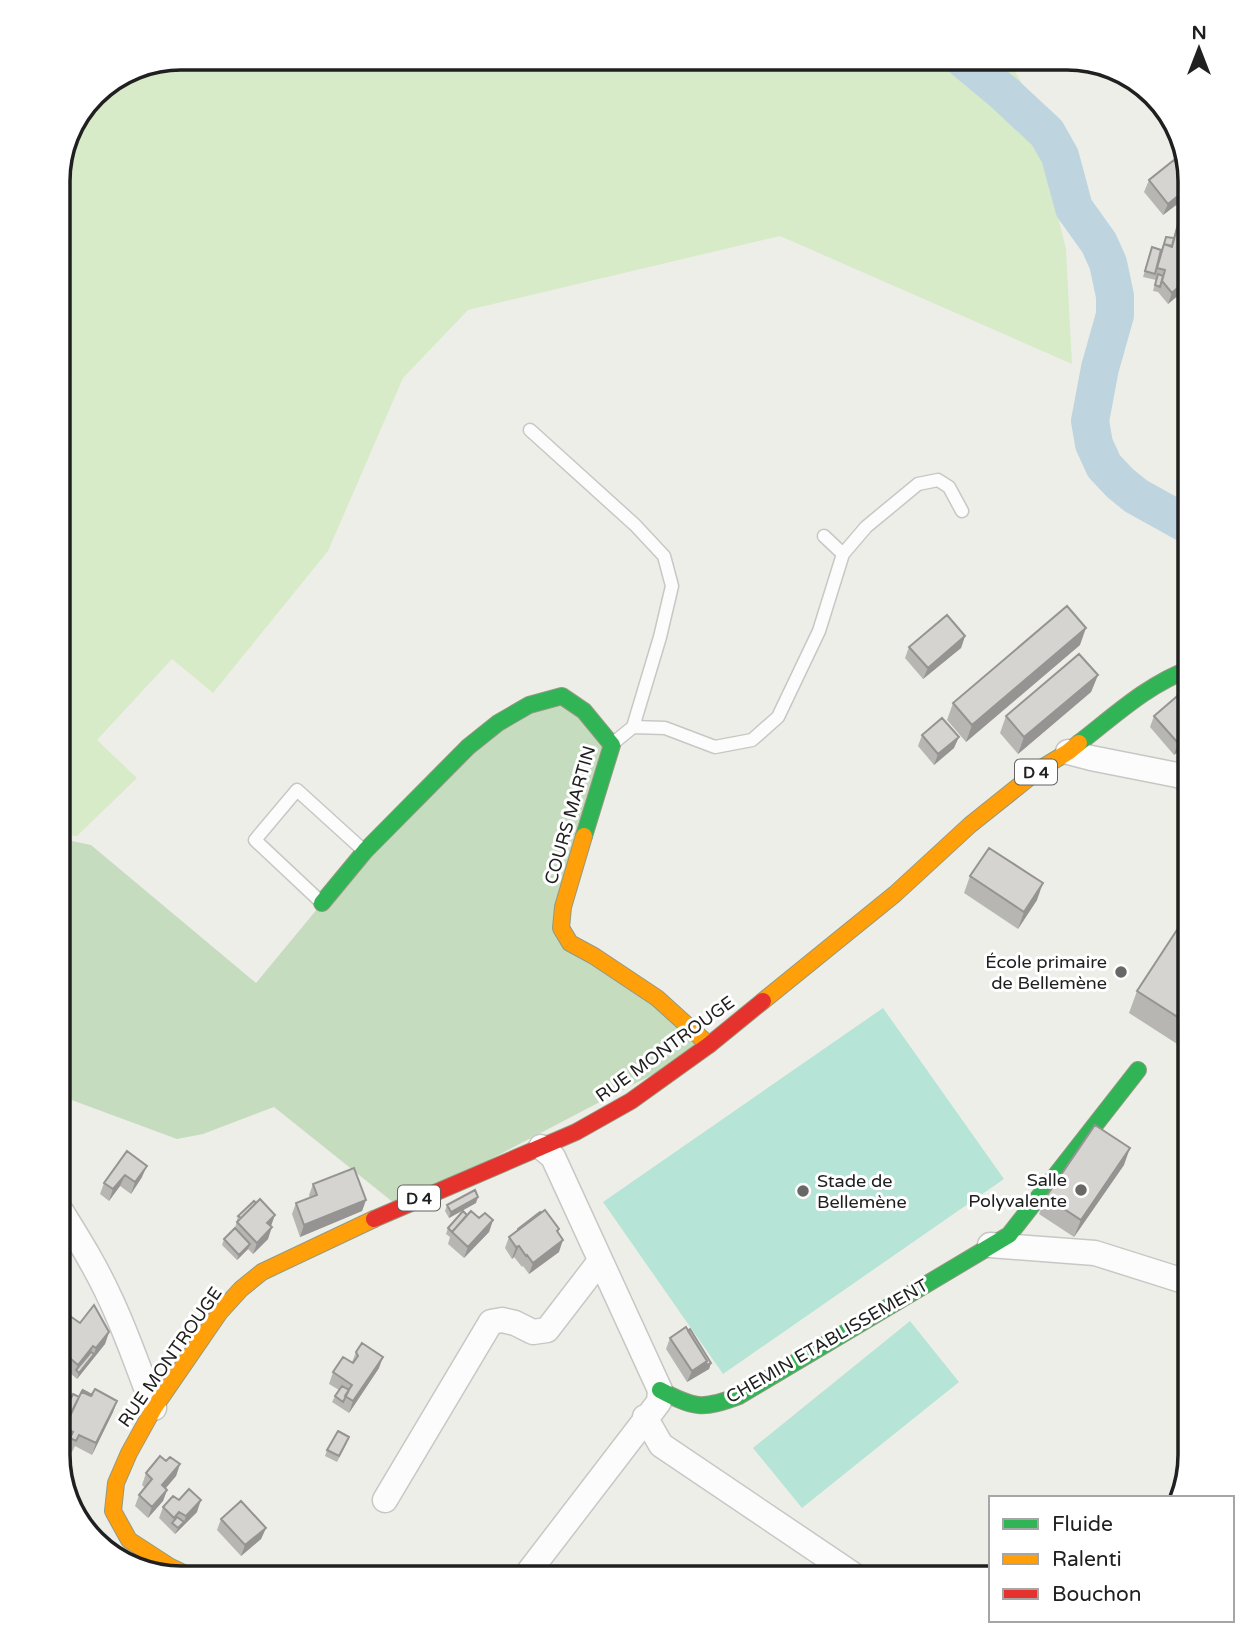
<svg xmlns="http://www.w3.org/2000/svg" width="1248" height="1636" font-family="'Varela Round',sans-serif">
	<rect width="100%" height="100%" fill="#eeeee9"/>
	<path fill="#d7ebc9" d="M181 58H1008L1028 95 1066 249 1072 364 780 236 468 310 403 378 328 551 213 693 172 659 97 740 137 778 77 836 58 835V172L70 127 99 89Z"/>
	<path fill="#c6dcbf" d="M562 696 612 745 561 928 709 1045 399 1207 274 1107 203 1134 177 1139 58 1095V838L91 845 256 983 365 851 468 747Z"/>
	<path fill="#b6e4d6" d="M883 1008 1004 1179 723 1374 603 1202Z
		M910 1321 959 1382 802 1508 753 1448Z"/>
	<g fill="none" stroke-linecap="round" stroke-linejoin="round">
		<path stroke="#bed5e0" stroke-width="38" d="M962 58 1004 93 1047 133 1060 156 1074 208 1099 243 1108 263 1115 296V315L1100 368 1090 421 1094 444 1104 466 1120 483 1136 496 1190 526"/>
		<defs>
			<path id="lane" d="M530 430 635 525 664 556 672 586 660 637 633 727 612 744
				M824 536 843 554
				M633 727 665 728 715 747 752 740 778 717 819 631 843 554 866 527 918 484 938 480 949 487 962 511
				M321 902 255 840 297 790 362 849"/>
			<path id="street" d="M1068 752 1091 758 1177 775 1190 779
				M58 1206C76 1235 95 1265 109 1296 127 1333 139 1371 154 1408
				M990 1245 1095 1253 1190 1283
				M645 1417 661 1445 858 1578
				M385 1500 491 1322 502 1320 515 1323 533 1332 547 1330 600 1261
				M524 1578 659 1402 660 1390 553 1157 541 1147"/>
			<path id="fast" d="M1079 743C1114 716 1148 684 1190 669
				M322 903 365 851 468 747 498 723 529 705 562 696 584 711 612 745 584 836
				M660 1390C694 1408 702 1410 739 1396L1009 1235 1138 1070"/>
			<path id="slow" d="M584 836 563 907 561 928 570 943 594 956 657 998 709 1045
				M763 1001 895 894 970 825 1040 769 1068 752 1079 743
				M194 1578 169 1566 129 1540 113 1511 116 1483 129 1453 154 1408 220 1312 241 1289 262 1272 374 1219"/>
			<path id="jam" d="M374 1219 576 1132 631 1101 709 1045 763 1001"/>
		</defs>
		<use href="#lane" stroke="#c7c7c5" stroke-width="15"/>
		<use href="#street" stroke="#c7c7c5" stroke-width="27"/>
		<use href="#fast" stroke="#939981" stroke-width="18"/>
		<use href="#slow" stroke="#939981" stroke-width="18"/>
		<use href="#jam" stroke="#939981" stroke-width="18"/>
		<use href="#lane" stroke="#fcfcfc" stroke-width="12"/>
		<use href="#street" stroke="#fcfcfc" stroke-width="24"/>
		<use href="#fast" stroke="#30b455" stroke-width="16"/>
		<use href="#slow" stroke="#ff9f0a" stroke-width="16"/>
		<use href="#jam" stroke="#e5322d" stroke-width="16"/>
	</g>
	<path fill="#b7b6b3" d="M1163 106 1170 113 1173 125V126L1162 109Z
		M1149 180 1188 196 1163 215 1144 192Z
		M1178 224 1190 228V281L1186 280 1181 293 1168 304 1158 292 1153 291 1156 280 1143 277 1150 253 1161 250 1166 237 1173 238Z
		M965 636 961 648 923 679 905 658 909 647Z
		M1080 645 966 742 947 720 953 703Z
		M1098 675 1091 692 1018 754 1000 733 1006 716Z
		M1190 701V740L1174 755 1150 727 1154 716Z
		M922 735 954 748 934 765 918 746Z
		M970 876 1037 900 1018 929 964 893Z
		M1190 910V1040L1185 1049 1129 1013 1137 991Z
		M127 1151 142 1177 131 1194 120 1186 109 1201 100 1194 104 1183Z
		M1124 1165 1074 1237 1039 1214 1046 1197Z
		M313 1184 366 1200 362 1211 300 1237 292 1214 296 1203 310 1198 309 1195Z
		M476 1203 449 1218 445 1211 447 1205Z
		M467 1215 479 1218 493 1220 489 1232 464 1258 448 1244 450 1237 446 1234 448 1228Z
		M238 1216 271 1226 268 1239 253 1254 248 1249 237 1260 222 1245 224 1239 235 1228Z
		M518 1229H559L558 1233 559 1252 529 1274 523 1266 522 1267 514 1257 512 1259 505 1248 509 1237Z
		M58 1314 67 1320 109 1332 105 1344 77 1379 58 1363Z
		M670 1338 711 1363 709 1369 687 1382 666 1349Z
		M356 1352 379 1368 349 1413 332 1402 335 1396 339 1390 329 1384 333 1372 352 1362Z
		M92 1395 117 1401 113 1412 92 1455 75 1446 72 1452 66 1450 69 1443 59 1439 60 1422 62 1416 79 1397Z
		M347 1443 337 1462 325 1456 327 1450Z
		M166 1461 180 1464 176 1476 166 1488 167 1490 163 1501 148 1518 135 1506 139 1495 145 1488 142 1485 146 1473Z
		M179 1500 197 1512 175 1534 159 1518 163 1507Z
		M221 1519 266 1528 261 1539 241 1556 217 1530Z"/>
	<path fill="#959492" d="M1190 186 1188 196 1163 215 1168 204Z
		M1185 281 1181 293 1168 304 1172 293Z
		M1086 628 1080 645 966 742 972 725Z
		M965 636 961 648 923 679 928 668Z
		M1098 675 1091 692 1018 754 1024 737Z
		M1190 733V740L1174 755 1178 743Z
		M959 737 954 748 934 765 938 754Z
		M1043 883 1037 900 1018 929 1024 912Z
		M1190 1034V1040L1185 1049Z
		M1130 1148 1124 1165 1074 1237 1081 1220Z
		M147 1166 142 1177 131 1194 135 1182Z
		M125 1175 120 1186 109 1201 113 1189Z
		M478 1197 476 1203 449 1218 451 1212Z
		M366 1200 362 1211 300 1237 304 1225Z
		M275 1215 271 1226 267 1223Z
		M493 1220 489 1232 464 1258 468 1247Z
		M272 1227 268 1239 253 1254 257 1243Z
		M563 1240 559 1252 529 1274 533 1263Z
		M250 1244 248 1249 237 1260 239 1255Z
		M519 1246 514 1257 512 1259 516 1247Z
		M109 1332 105 1344 77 1379 79 1373 94 1354 96 1348Z
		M93 1346 89 1357 76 1370 78 1365Z
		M383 1357 379 1368 349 1413 353 1401Z
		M707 1361 711 1363 709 1369 687 1382 692 1371Z
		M117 1401 113 1412 92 1455 96 1443Z
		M180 1464 176 1476 158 1497 162 1485Z
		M167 1490 163 1501 148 1518 152 1507Z
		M201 1500 197 1512 175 1534 178 1528 184 1522 186 1516Z
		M266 1528 261 1539 241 1556 245 1545Z"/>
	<path fill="#d5d4d0" stroke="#959492" stroke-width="2" d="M1174 160 1190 182V186L1168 204 1149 180Z
		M1178 224 1190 228V268H1189L1185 281 1172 293 1162 281 1165 270 1157 268 1164 244 1172 247Z
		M1166 237 1174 238 1172 246 1164 244Z
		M1152 247 1161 250 1155 274 1145 271Z
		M1158 274 1163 276 1160 287 1155 285Z
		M1067 606 1086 628 972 725 953 703Z
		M947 615 965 636 928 668 909 647Z
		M1079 654 1098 675 1024 737 1006 716Z
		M1182 692 1190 701V733L1178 743 1154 716Z
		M942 718 959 737 938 754 922 735Z
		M989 848 1043 883 1024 912 970 876Z
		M1190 910V1025L1137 991Z
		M1095 1125 1130 1148 1081 1220 1046 1197Z
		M127 1151 147 1166 135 1182 125 1175 113 1189 104 1183Z
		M354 1168 366 1200 304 1225 296 1203 317 1195 313 1184Z
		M475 1190 478 1197 451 1212 447 1205Z
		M260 1199 275 1215 267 1223 272 1227 257 1243 237 1222Z
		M254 1201 256 1203 241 1218 238 1216Z
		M545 1210 559 1229 557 1231 563 1240 533 1263 527 1255 526 1256 519 1246 516 1247 509 1237Z
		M463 1211 467 1215 452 1232 448 1228Z
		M471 1211 479 1218 485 1213 493 1220 468 1247 452 1232Z
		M540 1212 541 1213 518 1230V1229Z
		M235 1228 250 1244 239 1255 224 1239Z
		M94 1305 109 1332 96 1348 93 1346 78 1365 58 1348V1332L70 1316 80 1323Z
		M58 1314 67 1320 58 1332Z
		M686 1327 707 1361 692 1371 670 1338Z
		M690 1329 711 1363 705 1366 707 1361 688 1331Z
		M362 1343 383 1357 353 1401 345 1396 352 1385 333 1372 343 1357 353 1363 358 1356 356 1352Z
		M91 1352 94 1354 79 1373 76 1370Z
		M342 1386 349 1390 343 1402 335 1396Z
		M95 1389 117 1401 96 1443 79 1435 76 1441 70 1438 73 1432 64 1427 82 1391 91 1396Z
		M83 1390 92 1395 91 1396 82 1392Z
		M73 1394 79 1397 62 1433V1416Z
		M338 1431 349 1437 339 1456 327 1450Z
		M160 1456 166 1461 170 1457 180 1464 162 1485 167 1490 152 1507 139 1495 152 1479 146 1473Z
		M189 1489 201 1500 186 1516 179 1512 174 1518 163 1507 173 1496 179 1500Z
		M241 1501 266 1528 245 1545 221 1519Z
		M177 1517 184 1522 178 1528 172 1523Z"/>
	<g fill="#686866" stroke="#fff" stroke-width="2.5">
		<circle cx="1121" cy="972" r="7"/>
		<circle cx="1081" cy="1190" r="7"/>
		<circle cx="803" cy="1191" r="7"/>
	</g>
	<g text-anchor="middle" stroke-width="6" stroke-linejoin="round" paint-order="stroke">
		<g fill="#fff" stroke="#636363" stroke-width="2">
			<rect x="1015" y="759.5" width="42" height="25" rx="5"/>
			<rect x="398" y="1185.5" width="42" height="25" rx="5"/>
		</g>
		<g font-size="16" font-weight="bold" fill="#202020">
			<text x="1036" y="778">D 4</text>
			<text x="419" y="1204">D 4</text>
		</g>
		<g font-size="18" fill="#202020" stroke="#fff">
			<text transform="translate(570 815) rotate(-74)" y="6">COURS MARTIN</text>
			<text transform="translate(665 1049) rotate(-36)" y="6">RUE MONTROUGE</text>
			<text transform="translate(827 1341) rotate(-30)" y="6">CHEMIN ETABLISSEMENT</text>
			<text transform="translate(170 1357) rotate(-55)" y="6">RUE MONTROUGE</text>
		</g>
		<g font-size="18" fill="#202020" stroke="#fff" text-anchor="end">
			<text x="1107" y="968">École primaire<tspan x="1107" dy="21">de Bellemène</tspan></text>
			<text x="1067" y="1186">Salle<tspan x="1067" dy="21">Polyvalente</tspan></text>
			<text x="817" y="1187" text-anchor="start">Stade de<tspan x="817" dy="21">Bellemène</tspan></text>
		</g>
	</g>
	<path d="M0 0H1248V1636H0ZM181 70H1067A111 111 0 0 1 1178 181V1455A111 111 0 0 1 1067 1566H181A111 111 0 0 1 70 1455V181A111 111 0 0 1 181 70Z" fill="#fff" fill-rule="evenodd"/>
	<path fill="none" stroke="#202020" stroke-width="3.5" d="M181 70H1067A111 111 0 0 1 1178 181V1455A111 111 0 0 1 1067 1566H181A111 111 0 0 1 70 1455V181A111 111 0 0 1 181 70Z"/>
	<rect x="989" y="1496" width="245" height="126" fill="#ffffff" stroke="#a6a6a6" stroke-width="2"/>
	<rect x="1003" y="1519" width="35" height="10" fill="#30b455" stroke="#a6a6a6" stroke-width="2"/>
	<text x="1052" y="1531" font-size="21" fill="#202020">Fluide</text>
	<rect x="1003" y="1554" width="35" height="10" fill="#ff9f0a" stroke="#a6a6a6" stroke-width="2"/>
	<text x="1052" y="1566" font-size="21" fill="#202020">Ralenti</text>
	<rect x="1003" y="1589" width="35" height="10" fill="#e5322d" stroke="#a6a6a6" stroke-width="2"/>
	<text x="1052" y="1601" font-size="21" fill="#202020">Bouchon</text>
	<g transform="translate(1199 49)" stroke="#ffffff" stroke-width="5" paint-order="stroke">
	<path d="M0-5L12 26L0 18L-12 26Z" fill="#202020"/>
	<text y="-10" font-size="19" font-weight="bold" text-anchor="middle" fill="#202020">N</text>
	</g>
</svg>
